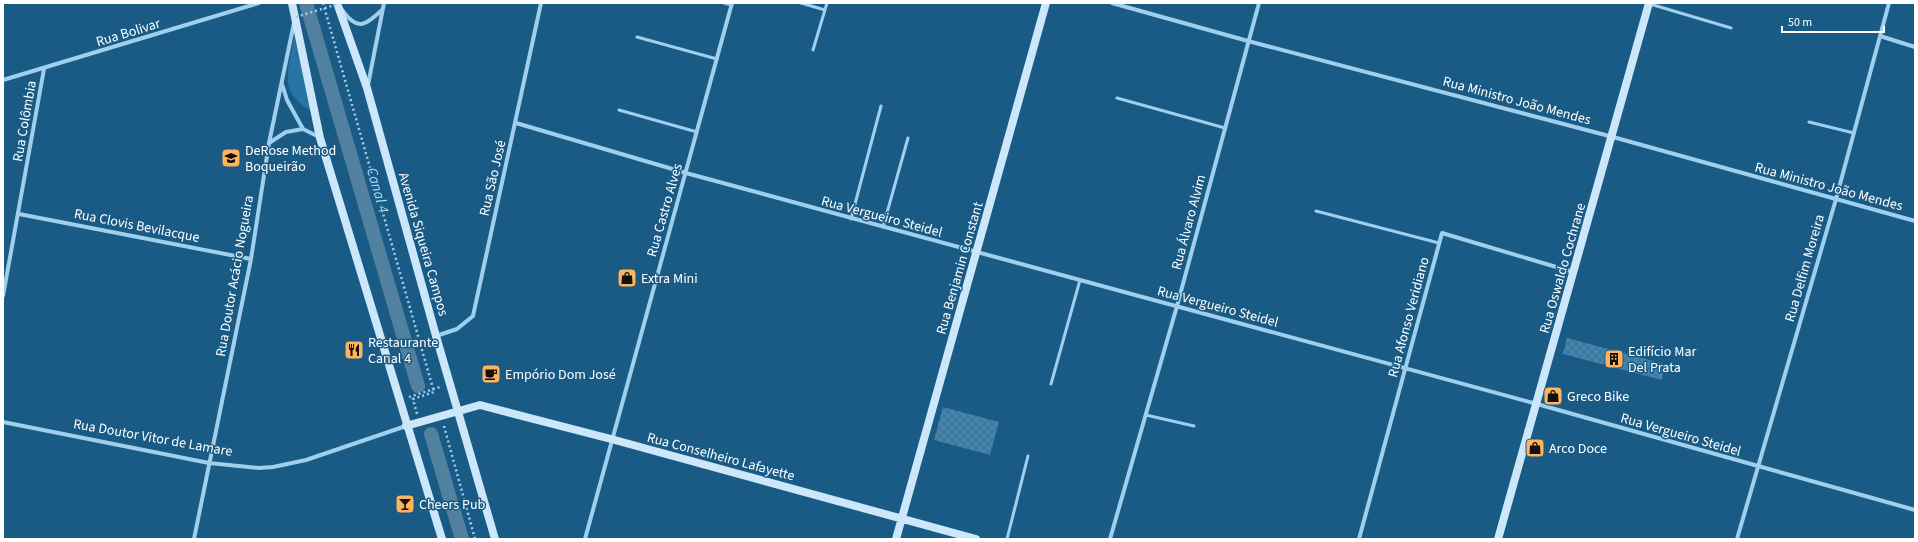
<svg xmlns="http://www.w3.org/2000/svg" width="1918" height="542" font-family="'Source Sans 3',sans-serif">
	<defs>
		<pattern id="building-cross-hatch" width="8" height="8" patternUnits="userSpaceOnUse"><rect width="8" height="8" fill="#4285af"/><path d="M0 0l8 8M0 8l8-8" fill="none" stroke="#466e87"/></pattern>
	</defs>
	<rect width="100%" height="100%" fill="#195b85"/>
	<path fill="#2874a2" d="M294 36 313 112C276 90 289 73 294 36Z"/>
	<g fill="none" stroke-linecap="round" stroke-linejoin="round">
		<path stroke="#51819f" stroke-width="14" d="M306 3 418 386
			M431 434 462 539"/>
	</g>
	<path fill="url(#building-cross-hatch)" d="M1567 338 1664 364 1662 380 1563 354Z
		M943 407 999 422 990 455 934 440Z"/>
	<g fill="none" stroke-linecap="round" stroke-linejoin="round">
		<path stroke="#9fcfec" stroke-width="2.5" stroke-dasharray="2 3" stroke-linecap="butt" d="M323 3 434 392 413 399 417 414
			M409 397 440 387
			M444 426 475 539"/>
		<path stroke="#9fcfec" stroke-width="3" d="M724 3 732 5
			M801 3 825 10
			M1650 4 1731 28
			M637 37 717 59
			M813 50 827 3
			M1117 98 1225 128
			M619 110 697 132
			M1809 122 1854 133
			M1316 211 1439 243
			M851 219 881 106
			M883 227 908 138
			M1051 384 1080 280
			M1146 415 1194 426
			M1007 539 1028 456"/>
		<path stroke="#9fcfec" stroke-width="4" d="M1112 3 1248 41 1613 137 1915 221
			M342 10C358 32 365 25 382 10
			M1880 36 1915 47
			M3 80 259 3
			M282 84 287 100 303 129
			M368 85 384 3
			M516 123 686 173 1537 404 1915 510
			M269 143 286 132 303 129 319 137
			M19 214 251 259
			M3 296 44 69
			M436 336 457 329 473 316 541 3
			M3 422 209 463 259 468 273 467 306 460 406 426
			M194 539 251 259 269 143 294 23
			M585 539 732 3
			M1110 539 1177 306 1259 3
			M1359 539 1442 233 1573 272
			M1737 539 1836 199 1889 3"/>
		<path stroke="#cce7f9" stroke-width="8" d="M292 3 320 138 442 539
			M337 3 367 88 436 336 495 539
			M406 426 480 405 611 439 976 539
			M896 539 1046 3
			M1498 539 1649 3"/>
		<path stroke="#9fcfec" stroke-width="2.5" stroke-dasharray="2 3" stroke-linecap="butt" d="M296 17 338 4"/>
	</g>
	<defs>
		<symbol id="university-square" viewBox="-11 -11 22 22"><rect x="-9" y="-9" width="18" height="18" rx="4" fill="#ffb35a" stroke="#195b85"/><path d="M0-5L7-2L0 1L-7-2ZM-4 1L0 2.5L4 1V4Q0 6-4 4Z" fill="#111"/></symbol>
		<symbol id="shop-square" viewBox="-11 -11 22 22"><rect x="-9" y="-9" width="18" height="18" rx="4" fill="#ffb35a" stroke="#195b85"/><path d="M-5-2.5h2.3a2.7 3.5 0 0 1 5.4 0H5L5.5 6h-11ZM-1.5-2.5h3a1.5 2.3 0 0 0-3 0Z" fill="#111"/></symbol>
		<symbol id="restaurant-square" viewBox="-11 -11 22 22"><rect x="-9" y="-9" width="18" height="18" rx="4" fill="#ffb35a" stroke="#195b85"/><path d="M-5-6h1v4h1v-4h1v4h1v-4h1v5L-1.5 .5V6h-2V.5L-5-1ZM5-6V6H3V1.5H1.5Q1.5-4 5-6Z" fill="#111"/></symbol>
		<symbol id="building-square" viewBox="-11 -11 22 22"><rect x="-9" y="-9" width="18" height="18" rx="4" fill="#ffb35a" stroke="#195b85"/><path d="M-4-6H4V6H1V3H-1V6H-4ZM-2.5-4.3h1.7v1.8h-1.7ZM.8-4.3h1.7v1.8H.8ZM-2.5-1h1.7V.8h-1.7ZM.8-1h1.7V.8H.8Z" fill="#111"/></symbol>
		<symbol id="cafe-square" viewBox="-11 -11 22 22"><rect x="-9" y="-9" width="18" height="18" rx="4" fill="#ffb35a" stroke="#195b85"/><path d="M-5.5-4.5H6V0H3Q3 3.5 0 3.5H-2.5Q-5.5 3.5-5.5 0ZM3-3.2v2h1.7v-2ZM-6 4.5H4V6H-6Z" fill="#111"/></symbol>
		<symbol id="bar-square" viewBox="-11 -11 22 22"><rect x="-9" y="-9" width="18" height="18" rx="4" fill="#ffb35a" stroke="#195b85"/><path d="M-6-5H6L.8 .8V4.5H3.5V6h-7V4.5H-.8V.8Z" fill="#111"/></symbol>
	</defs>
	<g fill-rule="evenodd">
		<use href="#university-square" x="220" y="147" width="22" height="22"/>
		<use href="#shop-square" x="616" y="267" width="22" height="22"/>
		<use href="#restaurant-square" x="343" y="339" width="22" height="22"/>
		<use href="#building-square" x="1603" y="348" width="22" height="22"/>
		<use href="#cafe-square" x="480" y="363" width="22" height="22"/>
		<use href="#shop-square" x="1542" y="385" width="22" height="22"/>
		<use href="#shop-square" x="1524" y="437" width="22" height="22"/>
		<use href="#bar-square" x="394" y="493" width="22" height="22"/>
	</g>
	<g text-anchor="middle" stroke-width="3" stroke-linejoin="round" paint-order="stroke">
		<g font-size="14" fill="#fff" stroke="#195b85">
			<text transform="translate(128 32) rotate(-17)" y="5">Rua Bolivar</text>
			<text transform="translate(1517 100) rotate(15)" y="5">Rua Ministro João Mendes</text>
			<text transform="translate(24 121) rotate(-80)" y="5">Rua Colômbia</text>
			<text transform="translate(492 178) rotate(-77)" y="5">Rua São José</text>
			<text transform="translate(1829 186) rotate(15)" y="5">Rua Ministro João Mendes</text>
			<text transform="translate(664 210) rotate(-74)" y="5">Rua Castro Alves</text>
			<text transform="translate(882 216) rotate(15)" y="5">Rua Vergueiro Steidel</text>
			<text transform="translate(1188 222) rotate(-75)" y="5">Rua Álvaro Alvim</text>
			<text transform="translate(137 225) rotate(11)" y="5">Rua Clovis Bevilacque</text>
			<text transform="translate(424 244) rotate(74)" y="5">Avenida Siqueira Campos</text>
			<text transform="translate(959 268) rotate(-74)" y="5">Rua Benjamin Constant</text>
			<text transform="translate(1562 268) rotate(-74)" y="5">Rua Oswaldo Cochrane</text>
			<text transform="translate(1804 268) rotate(-74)" y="5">Rua Delfim Moreira</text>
			<text transform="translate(234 276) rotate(-80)" y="5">Rua Doutor Acácio Nogueira</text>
			<text transform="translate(1218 306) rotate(15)" y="5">Rua Vergueiro Steidel</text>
			<text transform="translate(1408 317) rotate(-75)" y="5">Rua Afonso Veridiano</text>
			<text transform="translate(1681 434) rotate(16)" y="5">Rua Vergueiro Steidel</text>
			<text transform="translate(153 437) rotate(10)" y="5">Rua Doutor Vitor de Lamare</text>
			<text transform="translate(721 456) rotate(15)" y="5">Rua Conselheiro Lafayette</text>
		</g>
		<g font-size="14" fill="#fff" stroke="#195b85" text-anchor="start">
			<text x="245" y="155">DeRose Method<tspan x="245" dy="16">Boqueirão</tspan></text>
			<text x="641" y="283">Extra Mini</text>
			<text x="368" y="347">Restaurante<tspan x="368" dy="16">Canal 4</tspan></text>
			<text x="1628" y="356">Edifício Mar<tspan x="1628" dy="16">Del Prata</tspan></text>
			<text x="505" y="379">Empório Dom José</text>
			<text x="1567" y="401">Greco Bike</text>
			<text x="1549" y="453">Arco Doce</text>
			<text x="419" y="509">Cheers Pub</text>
		</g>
		<g font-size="15" font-style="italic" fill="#abd9f4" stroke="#195b85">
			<text transform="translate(378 190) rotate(74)" y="5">Canal 4</text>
		</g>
	</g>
	<rect width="1918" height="542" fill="none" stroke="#ffffff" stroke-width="8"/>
	<path d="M1782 26v6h102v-6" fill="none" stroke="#ffffff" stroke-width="2"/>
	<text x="1788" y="26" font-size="12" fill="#ffffff" stroke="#195b85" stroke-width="3" paint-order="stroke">50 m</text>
</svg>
